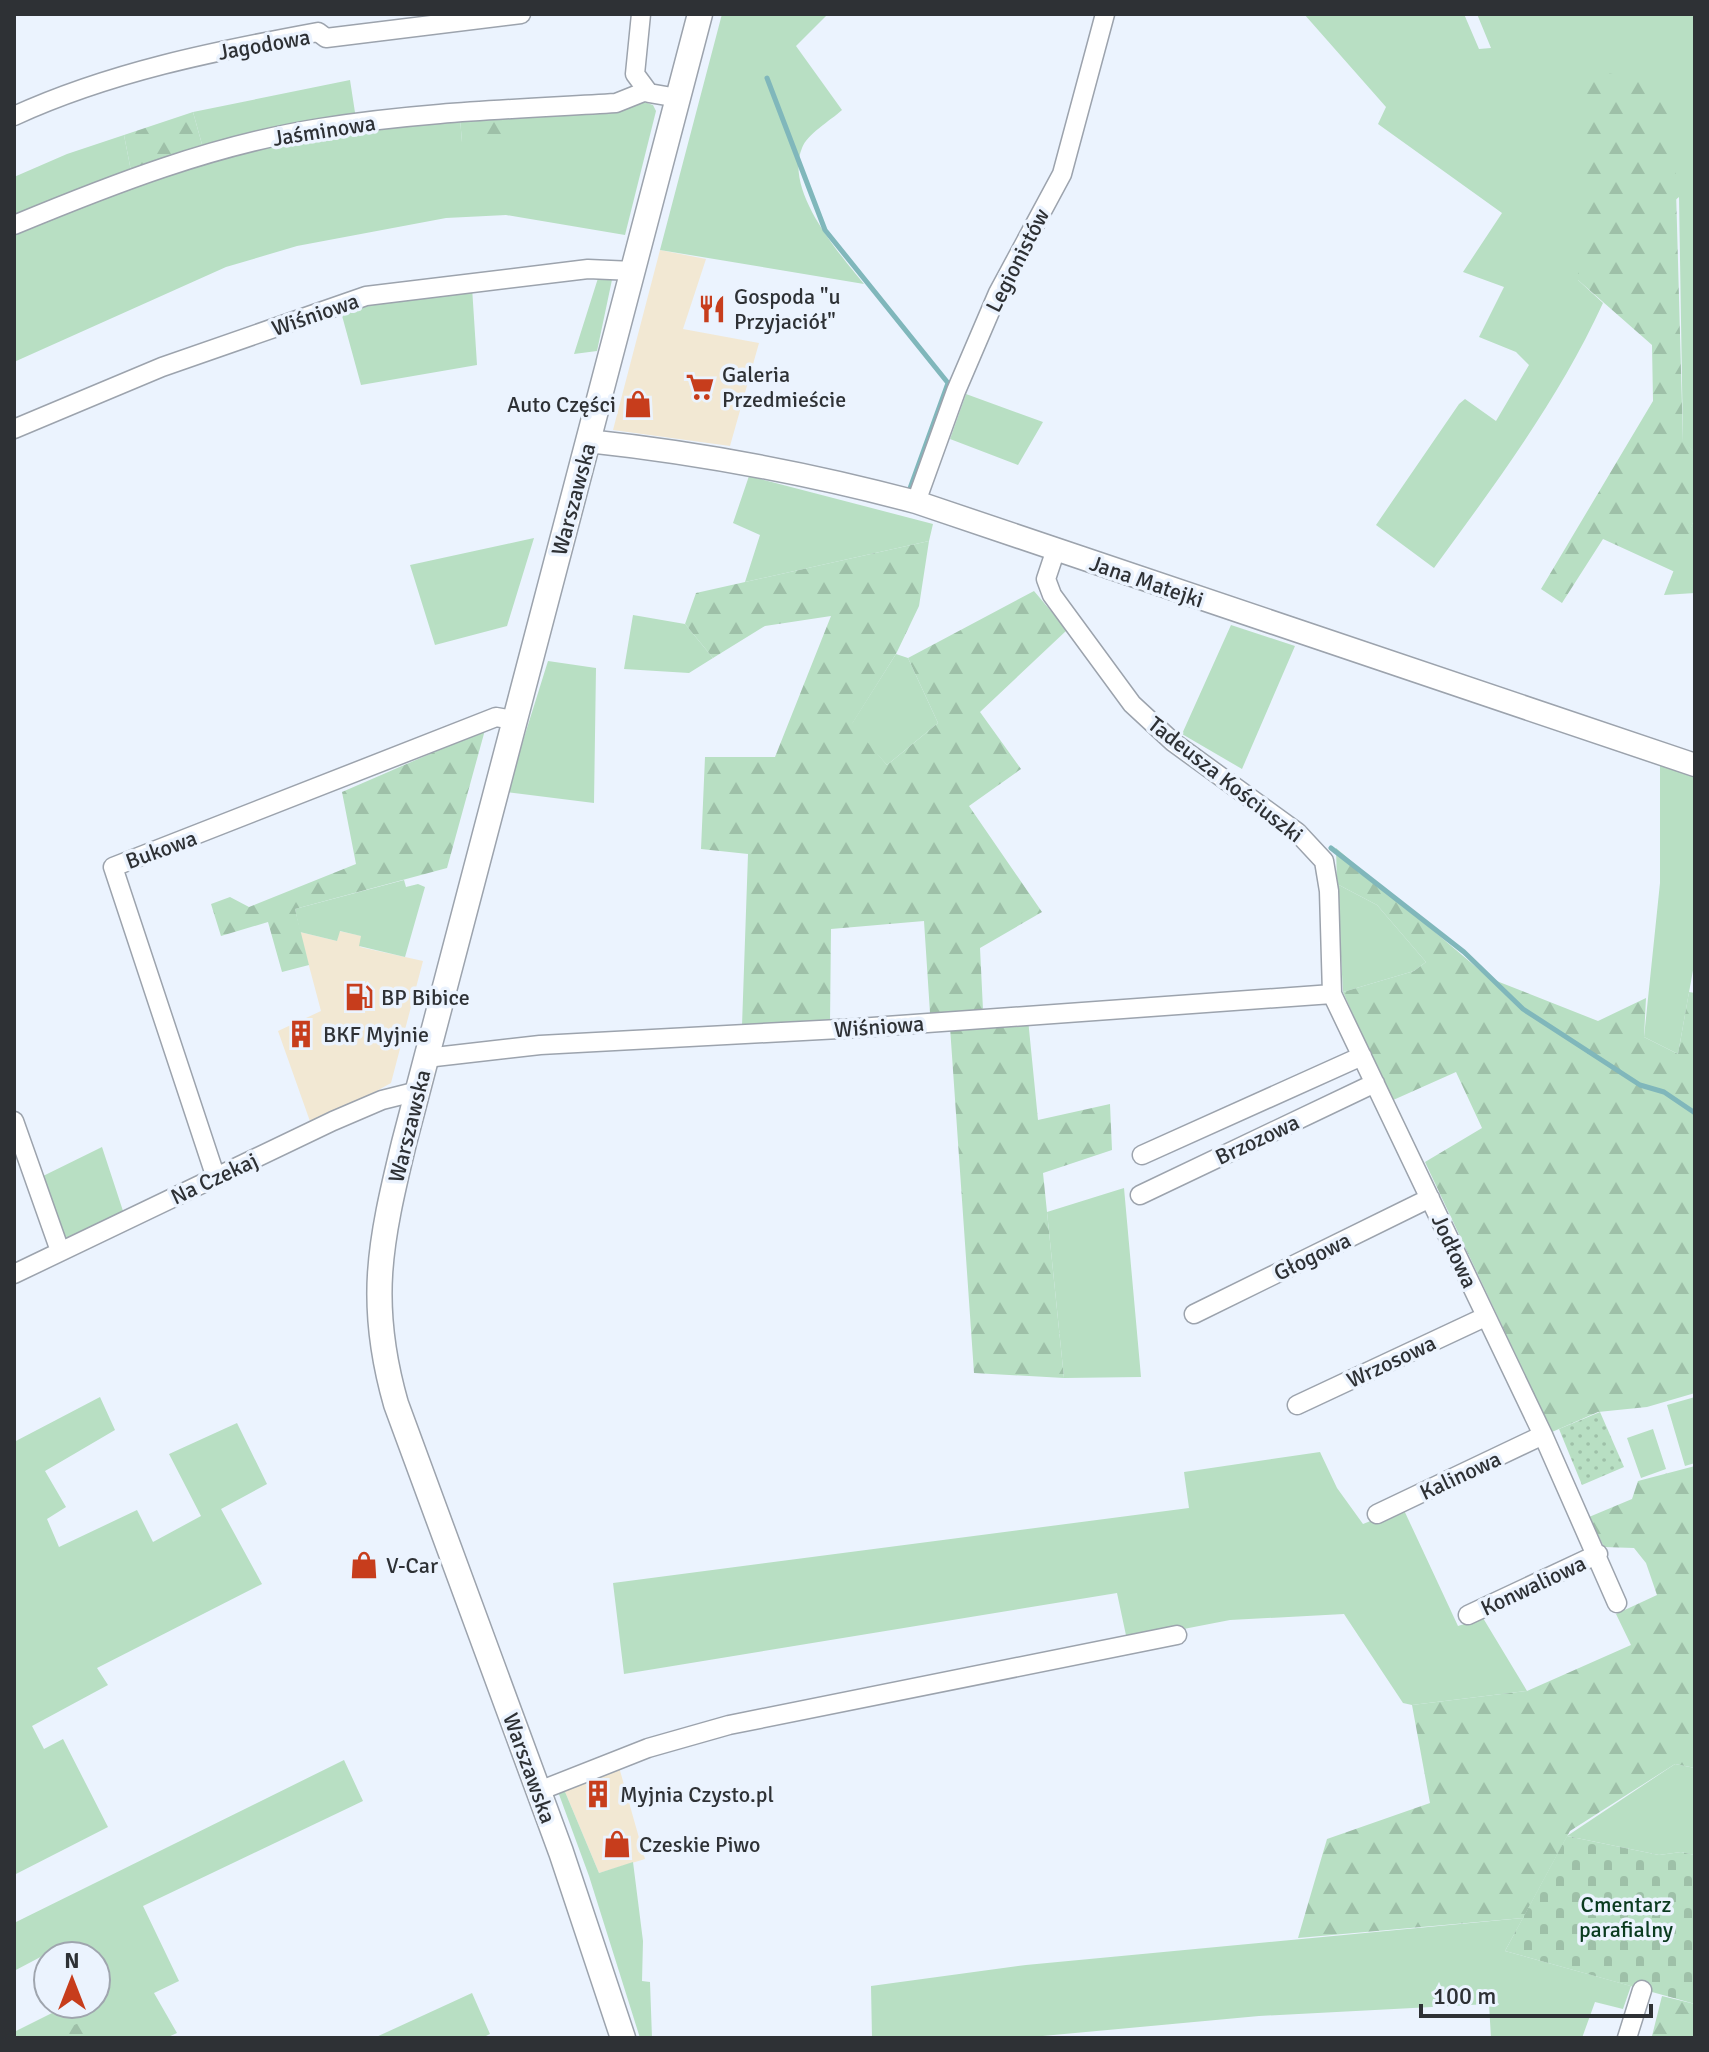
<svg xmlns="http://www.w3.org/2000/svg" width="1709" height="2052" font-family="Signika,sans-serif">
	<defs>
		<pattern id="forest-firs" width="22" height="20" patternUnits="userSpaceOnUse" patternTransform="scale(2)"><rect width="22" height="20" fill="#b8dfc3"/><path d="M5 1l3.5 6h-7zM16 11l3.5 6h-7z" fill="#9ec0a8"/></pattern>
		<pattern id="cemetery-stones" width="16" height="16" patternUnits="userSpaceOnUse" patternTransform="scale(2)"><rect width="16" height="16" fill="#b8dfc3"/><path d="M2 7V4a2 2 0 0 1 4 0v3zM10 15v-3a2 2 0 0 1 4 0v3z" fill="#9ec0a8"/></pattern>
		<pattern id="park-dots" width="8" height="8" patternUnits="userSpaceOnUse" patternTransform="scale(2)"><rect width="8" height="8" fill="#b8dfc3"/><path d="M2 2h.1M6 6h.1" fill="none" stroke="#9ec0a8" stroke-width="1.8" stroke-linecap="round"/></pattern>
	</defs>
	<rect width="100%" height="100%" fill="#ebf3fe"/>
	<path fill="#f2e8d3" d="M660 250 706 259 683 329 759 343 730 446 613 430Z
		M339 931 362 936 360 947 423 961 391 1083 312 1127 278 1031 321 1011 300 932 337 941Z
		M619 1767 645 1859 599 1873 563 1787Z"/>
	<path fill="#b8dfc3" d="M722 14H828L796 46 842 110C830 121 807 134 802 148 784 191 839 253 864 284L660 250Z
		M1304 14H1464L1479 49 1491 48 1477 14H1695V452L1683 443 1679 197 1578 280 1603 303C1559 399 1496 483 1434 568L1376 525 1459 404 1465 399 1496 421 1529 365 1516 352 1479 337 1504 287 1463 272 1502 213 1378 124 1386 107Z
		M350 80 356 119 203 148 193 112Z
		M644 102 653 105 656 111 625 235 506 215 446 218 297 246 226 267 14 362V229L109 189 287 137 460 118 462 142 503 115Z
		M124 135 131 171 14 220V177L67 154Z
		M599 275H613L597 351 574 354Z
		M472 287 477 365 361 385 341 312 383 300Z
		M966 394 1043 422 1018 465 950 439Z
		M749 476 933 524 929 541 745 582 760 535 733 523Z
		M1695 517V593L1664 595Z
		M534 538 507 626 435 645 410 565Z
		M633 615 685 624 713 658 689 673 624 669Z
		M1231 625 1295 646 1242 769 1182 734Z
		M896 654 908 658 938 723 887 765 851 725Z
		M548 661 596 668 594 803 507 792Z
		M1660 763 1695 774V959L1678 1054 1644 1037 1660 883Z
		M404 880 406 887 418 884 425 887 405 957 359 946 361 936 340 931 337 941 300 932 295 909Z
		M1337 884 1377 905 1426 962 1414 971 1343 992Z
		M102 1147 124 1214 63 1243 39 1178Z
		M1124 1188 1141 1377 1064 1378 1047 1212Z
		M100 1397 115 1430 45 1471 66 1507 47 1519 59 1547 137 1510 153 1542 201 1516 169 1454 237 1423 267 1484 221 1509 262 1584 97 1668 108 1685 32 1726 44 1749 63 1739 108 1827 14 1875V1442Z
		M1695 1397V1463L1685 1466 1667 1405Z
		M1653 1429 1666 1469 1641 1478 1627 1438Z
		M1320 1452 1337 1488 1363 1524 1403 1508 1458 1626 1483 1618 1527 1691 1412 1705 1403 1703 1344 1614 1230 1620 1127 1640 1117 1593 624 1674 613 1583 1189 1508 1184 1472Z
		M344 1760 363 1801 143 1906 179 1981 154 1993 177 2033 166 2038H14V2032L70 2004H96V1956H73L67 1943 14 1971V1923Z
		M1675 1764 1695 1768V1855L1681 1852 1659 1855 1567 1836Z
		M563 1787 599 1873 633 1862 643 1941 642 1981 650 1982 652 2038H640L589 1876 557 1789Z
		M1523 1918 1505 1951 1631 1986 1623 2009 1595 2002 1582 2038H1491L1489 2004 1259 2016 1021 2038H872L871 1986 1026 1965Z
		M472 1993 490 2034 482 2038H374Z"/>
	<path fill="url(#forest-firs)" d="M1587 71 1673 81 1683 442 1695 452V517L1675 572 1603 539 1562 603 1541 589 1653 401 1652 345 1578 280Z
		M193 112 203 148 131 171 124 135Z
		M503 115 504 139 462 142 460 118Z
		M929 541 919 606 896 654 852 724 887 765 938 723 908 658 1034 591 1067 630 980 712 1021 769 969 806 1042 912 980 948 983 1010 930 1013 924 921 831 929 830 1024 742 1026 748 854 701 849 705 757H775L831 616 765 626 713 658 685 624 696 593Z
		M485 730 447 868 295 909 309 965 282 972 268 922 221 936 211 904 230 897 249 907 356 864 342 792Z
		M1336 848 1489 978 1598 1021 1646 998 1644 1037 1678 1054 1689 992 1695 993V1393L1647 1407 1598 1412 1552 1432 1425 1162 1482 1128 1456 1072 1391 1101 1343 992 1414 971 1426 962 1377 905 1337 884Z
		M1028 1019 1038 1120 1110 1104 1112 1150 1043 1173 1064 1378 974 1373 950 1027Z
		M1695 1466V1768L1675 1764 1570 1831 1523 1918 1298 1938 1327 1839 1430 1803 1412 1705 1527 1691 1631 1645 1616 1614 1657 1595 1646 1563 1634 1548 1604 1547 1589 1517 1632 1499 1638 1481Z
		M1662 1996 1695 2004V2038H1641L1652 2036Z
		M99 2015 104 2031 90 2038H56L54 2033Z"/>
	<path fill="url(#cemetery-stones)" d="M1567 1836 1659 1855 1681 1852 1695 1855V2004L1505 1951Z"/>
	<path fill="url(#park-dots)" d="M1600 1412 1624 1467 1582 1485 1559 1429Z"/>
	<g fill="none" stroke-linecap="round" stroke-linejoin="round">
		<path stroke="#80b7bb" stroke-width="5" d="M767 78 825 230 948 383 909 491
			M1331 848 1464 952 1523 1009 1640 1085 1664 1092 1695 1113"/>
		<defs>
			<path id="minor" d="M641 14 635 74 649 93 678 98
				M14 116C110 72 215 51 318 32L326 38 521 14
				M14 225C113 184 213 145 320 128 418 112 518 109 616 103L646 91
				M14 429 162 367 366 296 588 269 633 271
				M916 502 956 391 998 293 1062 174 1105 14
				M1056 549 1046 579 1052 595 1132 704 1173 742 1297 832 1324 861 1329 891 1332 994 1543 1435 1617 1603
				M426 1058 540 1045 858 1028 1332 994
				M14 1121 60 1251
				M1142 1155 1362 1056
				M216 1178 113 867 496 717 514 720
				M1140 1195 1375 1083
				M14 1274 333 1121 382 1100 418 1091
				M1194 1314 1430 1198
				M1297 1405 1485 1317
				M1377 1514 1543 1435
				M1468 1615 1598 1554
				M539 1791 648 1748 729 1725 1177 1635
				M1627 2038 1642 1990"/>
			<path id="tertiary" d="M588 441C700 453 807 473 916 502L1695 765"/>
			<path id="secondary" d="M623 2038 561 1852 396 1404C367 1303 380 1242 404 1143L700 14"/>
		</defs>
		<use href="#minor" stroke="#9ca3ad" stroke-width="21"/>
		<use href="#tertiary" stroke="#9ca3ad" stroke-width="25"/>
		<use href="#secondary" stroke="#9ca3ad" stroke-width="27"/>
		<use href="#minor" stroke="#fff" stroke-width="18"/>
		<use href="#tertiary" stroke="#fff" stroke-width="22"/>
		<use href="#secondary" stroke="#fff" stroke-width="24"/>
	</g>
	<defs>
		<symbol id="restaurant-bare" viewBox="-9 -9 18 18"><path d="M-5-6h1v4h1v-4h1v4h1v-4h1v5L-1.5 .5V6h-2V.5L-5-1ZM5-6V6H3V1.5H1.5Q1.5-4 5-6Z" fill="#c73d1c" stroke="#ebf3fe" stroke-width="2.5" paint-order="stroke"/></symbol>
		<symbol id="supermarket-bare" viewBox="-9 -9 18 18"><path d="M-6-5.5h2.5l.6 2H6L4.5 2H-2.5L-4.4-4H-6ZM-1.5 3.2a1.3 1.3 0 1 0 .1 0ZM3 3.2a1.3 1.3 0 1 0 .1 0Z" fill="#c73d1c" stroke="#ebf3fe" stroke-width="2.5" paint-order="stroke"/></symbol>
		<symbol id="shop-bare" viewBox="-9 -9 18 18"><path d="M-5-2.5h2.3a2.7 3.5 0 0 1 5.4 0H5L5.5 6h-11ZM-1.5-2.5h3a1.5 2.3 0 0 0-3 0Z" fill="#c73d1c" stroke="#ebf3fe" stroke-width="2.5" paint-order="stroke"/></symbol>
		<symbol id="fuel-bare" viewBox="-9 -9 18 18"><path d="M-5.5-6h7V0h2V4h1.3V-2.5L3-4.5l.8-.8L6-3V5H2.5V1h-1V6h-7ZM-4.2-4.7v3.2H.2V-4.7Z" fill="#c73d1c" stroke="#ebf3fe" stroke-width="2.5" paint-order="stroke"/></symbol>
		<symbol id="building-bare" viewBox="-9 -9 18 18"><path d="M-4-6H4V6H1V3H-1V6H-4ZM-2.5-4.3h1.7v1.8h-1.7ZM.8-4.3h1.7v1.8H.8ZM-2.5-1h1.7V.8h-1.7ZM.8-1h1.7V.8H.8Z" fill="#c73d1c" stroke="#ebf3fe" stroke-width="2.5" paint-order="stroke"/></symbol>
	</defs>
	<g fill-rule="evenodd">
		<use href="#restaurant-bare" x="692" y="289" width="40" height="40"/>
		<use href="#supermarket-bare" x="680" y="367" width="40" height="40"/>
		<use href="#shop-bare" x="618" y="384" width="40" height="40"/>
		<use href="#fuel-bare" x="339" y="977" width="40" height="40"/>
		<use href="#building-bare" x="281" y="1014" width="40" height="40"/>
		<use href="#shop-bare" x="344" y="1545" width="40" height="40"/>
		<use href="#building-bare" x="578" y="1774" width="40" height="40"/>
		<use href="#shop-bare" x="597" y="1824" width="40" height="40"/>
	</g>
	<g text-anchor="middle" stroke-width="7" stroke-linejoin="round" paint-order="stroke">
		<g font-size="22" fill="#2e3135" stroke="#ebf3fe">
			<text transform="translate(264 44) rotate(-10)" y="8">Jagodowa</text>
			<text transform="translate(324 130) rotate(-9)" y="8">Jaśminowa</text>
			<text transform="translate(1017 260) rotate(-63)" y="8">Legionistów</text>
			<text transform="translate(315 314) rotate(-19)" y="8">Wiśniowa</text>
			<text transform="translate(573 499) rotate(-75)" y="8">Warszawska</text>
			<text transform="translate(1147 581) rotate(19)" y="8">Jana Matejki</text>
			<text transform="translate(1226 779) rotate(38)" y="8">Tadeusza Kościuszki</text>
			<text transform="translate(161 849) rotate(-20)" y="8">Bukowa</text>
			<text transform="translate(879 1026) rotate(-4)" y="8">Wiśniowa</text>
			<text transform="translate(409 1126) rotate(-76)" y="8">Warszawska</text>
			<text transform="translate(1257 1139) rotate(-25)" y="8">Brzozowa</text>
			<text transform="translate(214 1178) rotate(-25)" y="8">Na Czekaj</text>
			<text transform="translate(1455 1251) rotate(65)" y="8">Jodłowa</text>
			<text transform="translate(1312 1256) rotate(-26)" y="8">Głogowa</text>
			<text transform="translate(1391 1361) rotate(-25)" y="8">Wrzosowa</text>
			<text transform="translate(1460 1475) rotate(-25)" y="8">Kalinowa</text>
			<text transform="translate(1533 1585) rotate(-25)" y="8">Konwaliowa</text>
			<text transform="translate(530 1768) rotate(70)" y="8">Warszawska</text>
		</g>
		<g font-size="22" fill="#2e3135" stroke="#ebf3fe" text-anchor="start">
			<text x="734" y="304">Gospoda "u<tspan x="734" dy="25">Przyjaciół"</tspan></text>
			<text x="722" y="382">Galeria<tspan x="722" dy="25">Przedmieście</tspan></text>
			<text x="616" y="412" text-anchor="end">Auto Części</text>
			<text x="381" y="1005">BP Bibice</text>
			<text x="323" y="1042">BKF Myjnie</text>
			<text x="386" y="1573">V-Car</text>
			<text x="620" y="1802">Myjnia Czysto.pl</text>
			<text x="639" y="1852">Czeskie Piwo</text>
		</g>
		<g font-size="22" fill="#0a3b1f" stroke="#ebf3fe">
			<text x="1626" y="1912">Cmentarz<tspan x="1626" dy="25">parafialny</tspan></text>
		</g>
	</g>
	<rect width="1709" height="2052" fill="none" stroke="#2e3135" stroke-width="32"/>
	<g transform="translate(72 1980)"><circle r="38" fill="#ebf3fe" stroke="#9fa5ae" stroke-width="2"/>
	<path d="M0-6L14 30L0 20L-14 30Z" fill="#c73d1c"/>
	<text y="-12" font-size="22" font-weight="bold" text-anchor="middle" fill="#2e3135">N</text>
	</g>
	<path d="M1421 2004v12h230v-12" fill="none" stroke="#2e3135" stroke-width="4"/>
	<text x="1433" y="2004" font-size="24" fill="#2e3135" stroke="#ebf3fe" stroke-width="6" paint-order="stroke">100 m</text>
</svg>
